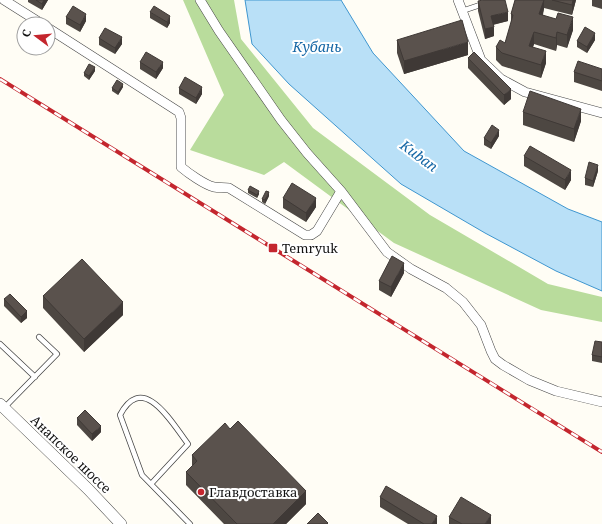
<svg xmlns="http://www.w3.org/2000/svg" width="602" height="524" font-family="'Noto Serif',serif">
	<rect width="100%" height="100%" fill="#fffdf5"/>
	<path fill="#b9dc9c" d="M183 0H234L241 39 313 128 430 215 548 284 602 297V322L541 310 394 243 284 162 264 175 190 150 224 95Z"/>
	<path fill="#b9e0f7" stroke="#3f96cf" d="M245 0H341L373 53 464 151 568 209 602 222V291L556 271 485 233 401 184 289 84 252 44Z"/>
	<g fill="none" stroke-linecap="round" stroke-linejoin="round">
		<defs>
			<path id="service" d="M462 11 483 4
				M0 344 35 377
				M4 408 57 354 39 337
				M151 484 188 444C172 423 143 371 120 415L142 475 190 524"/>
			<path id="minor" d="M4 0 42 24
				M200 0 219 31 281 120 307 153 341 191 387 252 411 269 446 288 463 302 481 325 491 351 495 359 503 365 529 380 556 391 602 402
				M458 0 481 60 501 79 525 92 602 113
				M48 28 179 112 181 118V167C188 173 205 185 214 187 219 188 224 187 229 188L305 235H311L317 231 341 191"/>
			<path id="tertiary" d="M0 404 88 489 121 524"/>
		</defs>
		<use href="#service" stroke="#444" stroke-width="6"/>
		<use href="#minor" stroke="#444" stroke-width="10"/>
		<use href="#tertiary" stroke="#444" stroke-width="12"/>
		<use href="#service" stroke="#fff" stroke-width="4.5"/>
		<use href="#minor" stroke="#fff" stroke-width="9"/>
		<use href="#tertiary" stroke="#fff" stroke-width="11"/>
		<defs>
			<path id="rail" d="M0 79 602 452"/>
		</defs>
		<use href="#rail" stroke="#c4262e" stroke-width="4"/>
		<use href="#rail" stroke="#fff" stroke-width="2.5" stroke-dasharray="8" stroke-linecap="butt"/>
	</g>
	<path fill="#4d4742" d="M28 0H48L42 10 28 2Z
		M515 0H576L572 15 544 8 543 15 573 30 567 48 557 45 556 51 534 44 533 47 546 63 541 78 502 66 496 60V47L505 43 511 24V14Z
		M592 0H602V9L592 6Z
		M478 1 508 21 493 25 494 36 485 39 478 11Z
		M150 12 170 23 167 28 150 18Z
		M66 17 86 21 80 32 66 24Z
		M99 38 122 44 115 54 99 45Z
		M397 40 468 55 404 74 397 53Z
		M595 40 587 53 577 47V41Z
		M468 58 511 99 504 105 468 68Z
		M140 62 163 68 156 79 140 69Z
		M602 69V91L574 82V72Z
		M95 71 89 80 84 76V73Z
		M123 87 118 95 112 91V88Z
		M179 88 202 94 196 104 179 94Z
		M523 112 581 121 574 142 523 125Z
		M499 136 491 149 484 145V138Z
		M524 156 571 180 565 190 524 166Z
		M598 171 593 187 585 185V178Z
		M248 190 259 194 257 198 248 193Z
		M269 196 265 204 262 202V199Z
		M283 198 316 207 306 222 283 208Z
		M404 273 391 297 379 290V281Z
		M43 296 123 315 84 352 43 308Z
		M4 299 27 318 21 323 4 306Z
		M602 342V363L592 361V355Z
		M77 418 101 432 92 441 77 425Z
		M230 429 306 504 286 524H224L186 485V472L192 466V455Z
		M380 497 437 524H408L380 507Z
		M449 517 491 524H449Z"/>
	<path fill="#3f3936" d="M44 0H48L42 10V4Z
		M544 0V9L539 27V14Z
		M573 0H576L572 15V5Z
		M508 12V21L491 25V16Z
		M86 14V21L80 32V25Z
		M170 16V23L167 28V22Z
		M573 17V30L567 48V35Z
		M494 27V36L485 39V29Z
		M534 32V44L529 58V46Z
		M557 32V45L556 51V38Z
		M595 33V40L587 53V47Z
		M122 37V44L115 54V48Z
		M468 42V55L404 74V61Z
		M546 51V63L541 78V65Z
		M163 62V68L156 79V72Z
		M95 67V71L89 80V76Z
		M123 84V87L118 95V92Z
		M202 87V94L196 104V98Z
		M511 89V99L504 105V95Z
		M581 109V121L574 142V129Z
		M499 130V136L491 149V143Z
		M598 165V171L593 187V181Z
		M571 170V180L565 190V180Z
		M259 191V194L257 198V195Z
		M269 192V196L265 204V200Z
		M316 198V207L306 222V213Z
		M404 263V273L391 297V287Z
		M123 302V315L84 352V339Z
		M27 311V318L21 323V317Z
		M101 426V432L92 441V434Z
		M306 491V504L286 524H273Z
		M491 515V524H485Z
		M437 516V524H432Z"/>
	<path fill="#5a524d" stroke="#3f3936" d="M36 0H44L42 4Z
		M483 0H505L508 12 491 16 494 27 485 29 478 1Z
		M515 0H544L539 14 556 19 558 13 573 17 567 35 557 32 556 38 534 32 529 46 546 51 541 65 502 53 496 47 500 40 505 43 513 15 511 14Z
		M552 0H573L572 5Z
		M73 6 86 14 80 25 66 17Z
		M154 6 170 16 167 22 150 12Z
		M462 20 468 42 404 61 397 40Z
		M585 27 595 33 587 47 577 41Z
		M105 28 122 37 115 48 99 38Z
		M146 52 163 62 156 72 140 62Z
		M474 52 511 89 504 95 468 58Z
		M578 61 602 69V81L574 72Z
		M89 64 95 67 89 76 84 73Z
		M185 77 202 87 196 98 179 88Z
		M117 80 123 84 118 92 112 88Z
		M530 91 581 109 574 129 523 112Z
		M492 125 499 130 491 143 484 138Z
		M530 146 571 170 565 180 524 156Z
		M589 162 598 165 593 181 585 178Z
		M292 183 316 198 306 213 283 198Z
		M250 186 259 191 257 195 248 190Z
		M266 191 269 192 265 200 262 199Z
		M392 256 404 263 391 287 379 281Z
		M82 259 123 302 84 339 43 296Z
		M10 294 27 311 21 317 4 299Z
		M595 341 602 342V357L592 355Z
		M85 410 101 426 92 434 77 418Z
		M238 421 306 491 273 524H237L186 472 197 461 192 455 225 423 230 429Z
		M386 486 437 516 432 524H424L380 497Z
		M461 497 491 515 485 524H462L449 517Z
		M318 513 328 523 327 524H307Z"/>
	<g fill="#c4262e" stroke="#fff" stroke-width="1.5">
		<rect x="268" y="243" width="10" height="10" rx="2"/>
		<circle cx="201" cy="492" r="4"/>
	</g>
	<g text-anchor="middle" stroke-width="4" stroke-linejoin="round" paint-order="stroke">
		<g font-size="13" fill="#111" stroke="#fff" text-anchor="start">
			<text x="282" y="253">Temryuk</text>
			<text x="209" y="497">Главдоставка</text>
		</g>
		<g font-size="13" fill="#111" stroke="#fff">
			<text transform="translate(71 454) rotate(44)" y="5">Анапское шоссе</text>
		</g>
		<g font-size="14" font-style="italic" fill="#1768a6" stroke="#fff">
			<text x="317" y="52">Кубань</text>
			<text transform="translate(419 156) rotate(36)" y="5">Kuban</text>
		</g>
	</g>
	<g transform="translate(36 36) rotate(286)"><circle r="19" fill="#ffffff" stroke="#a0a0a0"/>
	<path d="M0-3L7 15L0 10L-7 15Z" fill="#c4262e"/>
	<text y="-6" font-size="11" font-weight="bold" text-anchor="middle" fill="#111111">С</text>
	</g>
</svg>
